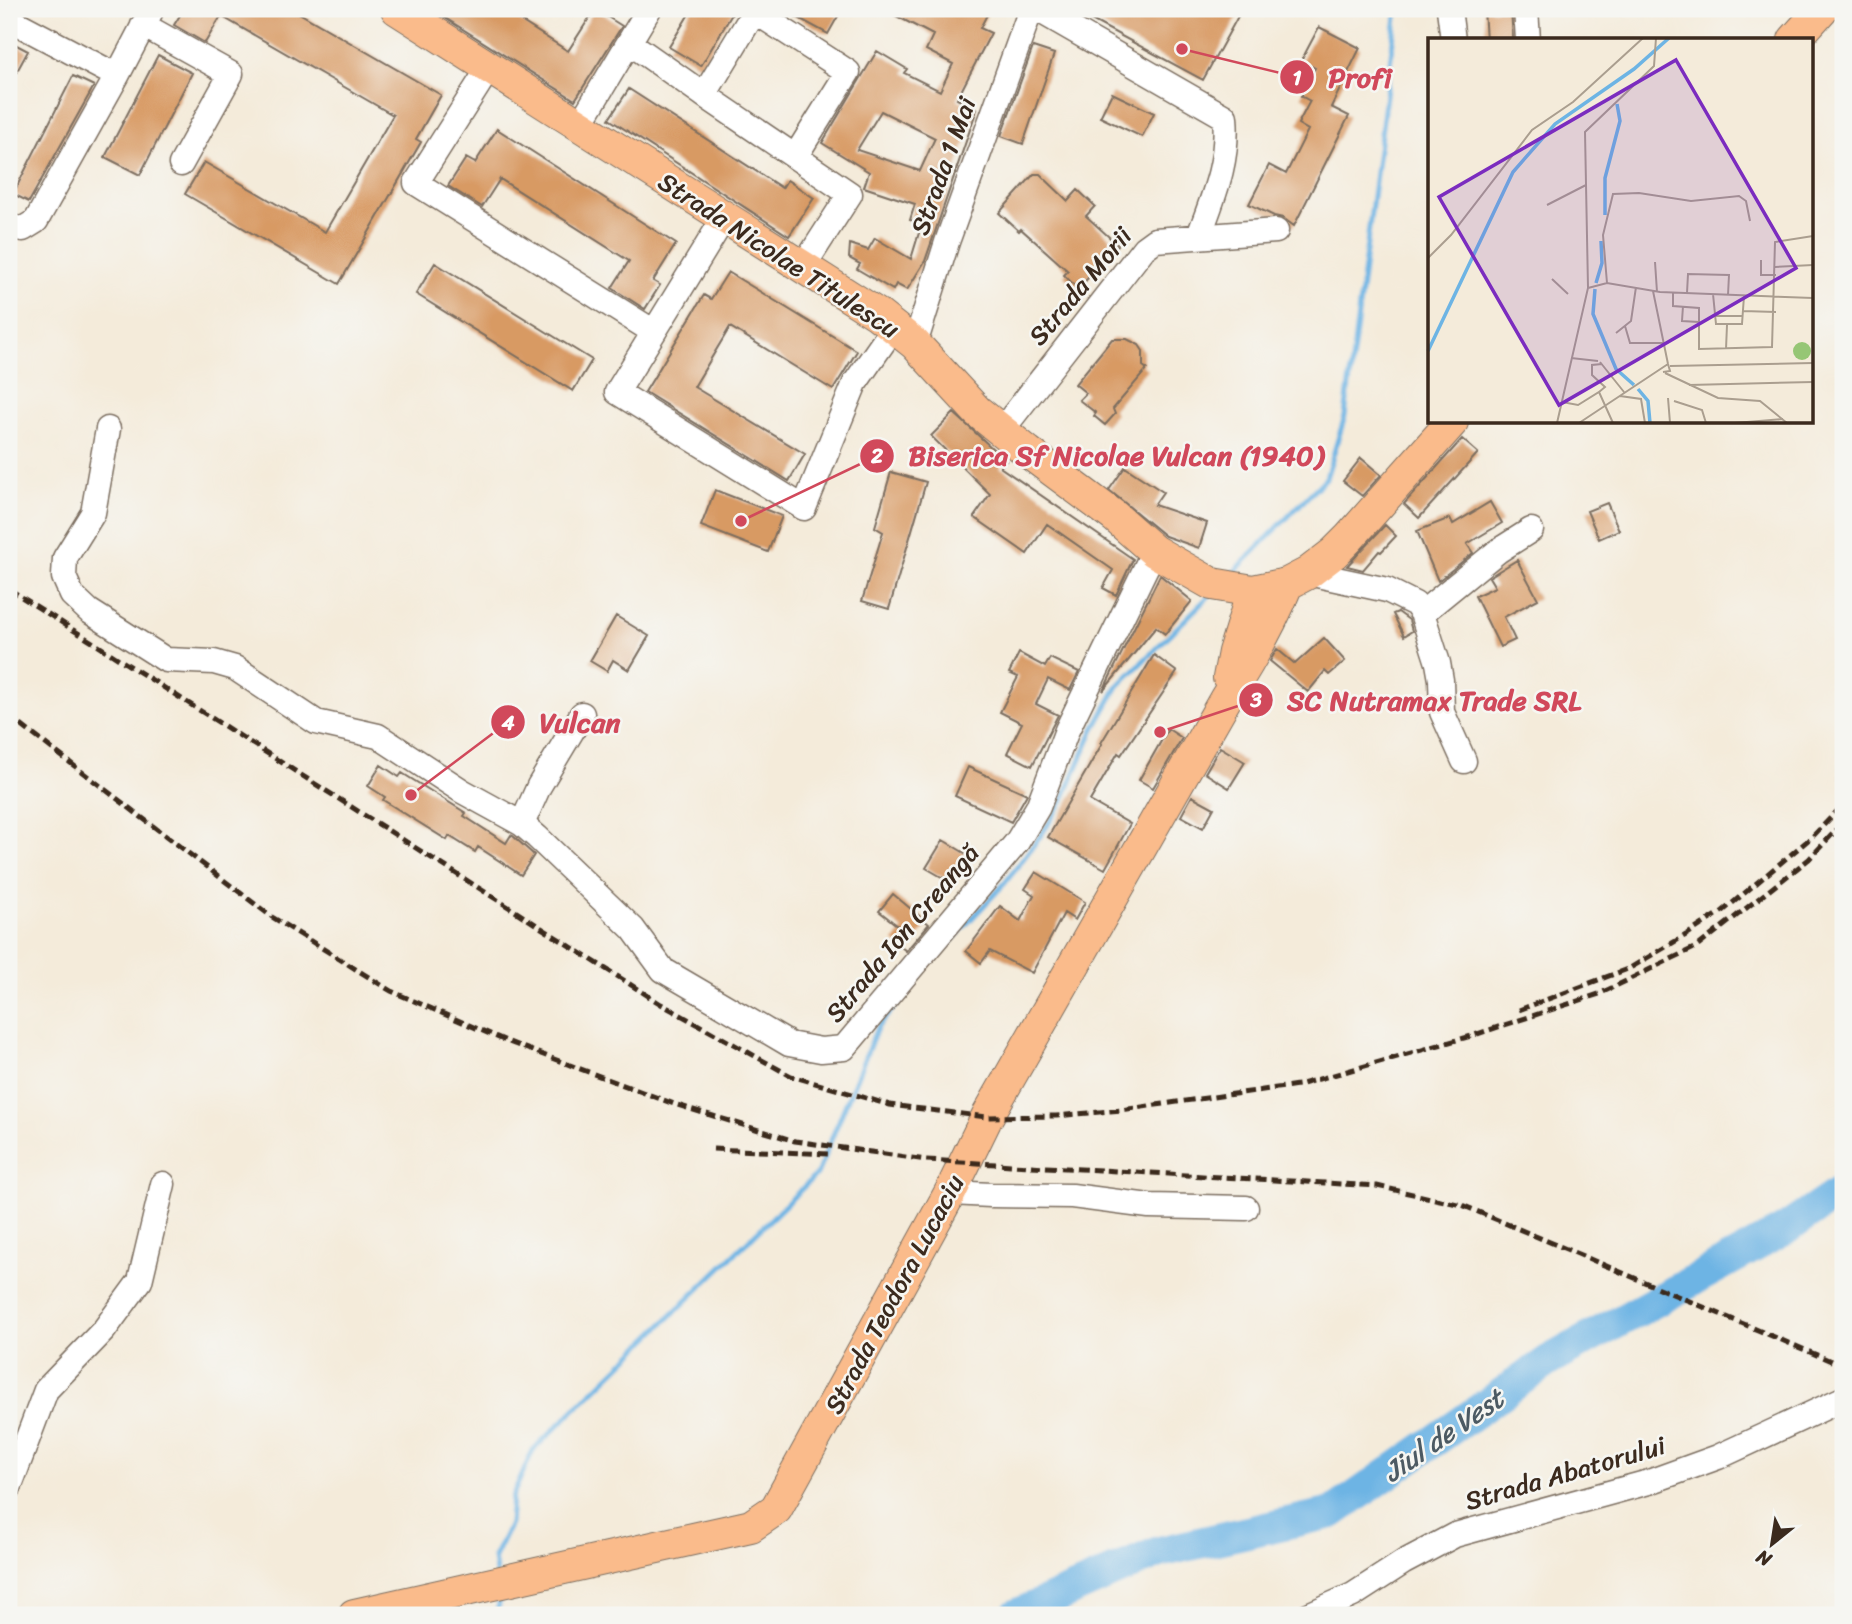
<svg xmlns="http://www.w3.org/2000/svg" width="1852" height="1624" font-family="Sriracha,sans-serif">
	<rect width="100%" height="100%" fill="#f6f6f2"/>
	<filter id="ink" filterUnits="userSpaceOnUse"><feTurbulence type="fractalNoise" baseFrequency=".0143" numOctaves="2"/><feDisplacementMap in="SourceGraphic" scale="14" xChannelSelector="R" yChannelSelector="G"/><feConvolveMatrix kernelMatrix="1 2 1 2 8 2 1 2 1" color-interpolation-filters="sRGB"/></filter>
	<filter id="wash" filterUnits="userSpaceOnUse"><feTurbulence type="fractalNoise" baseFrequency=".00686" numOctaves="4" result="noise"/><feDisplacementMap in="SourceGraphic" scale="28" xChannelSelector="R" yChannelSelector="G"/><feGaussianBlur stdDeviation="1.57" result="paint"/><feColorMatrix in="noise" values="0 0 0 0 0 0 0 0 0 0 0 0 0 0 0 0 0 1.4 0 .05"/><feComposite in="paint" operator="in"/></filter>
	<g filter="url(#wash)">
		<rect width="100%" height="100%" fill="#f4ebda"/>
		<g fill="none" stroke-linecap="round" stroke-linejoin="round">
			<path stroke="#6db4e4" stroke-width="5" d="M1230 576 1326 478 1345 416 1397 9
				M943 949 1005 883 1041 835 1061 804 1093 731 1118 686 1210 595
				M496 1573 494 1557 510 1524 512 1497 533 1450 817 1174 877 1028 914 983
				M496 1615 499 1604 498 1593"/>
			<path stroke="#6db4e4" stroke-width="32" d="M1016 1615 1159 1552 1332 1513 1548 1361 1786 1229 1843 1190"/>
		</g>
		<g id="blocks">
			<path fill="#d89a63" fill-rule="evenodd" d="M184 9H292L441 95 416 139 421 142 339 284 185 194 204 162 325 232 393 115 221 16 205 43 174 25Z
				M431 9H502L568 51 595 9 622 26 575 100Z
				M692 9H735L701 66 669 47Z
				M782 9H842L828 34Z
				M883 9H990L980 28 991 33 957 99 977 109 925 261 907 290 896 284 893 290 857 269 860 264 849 258 850 244 868 250 875 238 911 259 922 223 910 220 915 204 864 187 869 172 822 143 877 51 907 69 904 73 940 91 953 64 926 50 933 35ZM881 111 935 138 920 171 857 150Z
				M1071 9H1242L1203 80Z
				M1484 9H1511L1513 40H1486Z
				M1319 27 1360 48 1331 107 1349 116 1294 226 1283 218 1274 216 1249 204 1269 165 1286 174 1308 130 1298 124 1310 101 1301 96 1315 68 1301 61Z
				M9 41 28 51 9 86Z
				M1033 47 1054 54 1023 144 1001 136Z
				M158 55 192 73 140 175 105 157Z
				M73 76 94 86 29 202 13 194Z
				M629 89 782 188 787 180 814 198 789 236 609 119Z
				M1112 93 1154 113 1142 137 1100 117Z
				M497 129 676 244 653 281 660 285 645 309 612 288 629 261 500 179 482 207 448 186 466 158 475 163Z
				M1034 174H1040L1068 201 1078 190 1095 206 1086 216 1118 245 1078 289 1064 275 1068 271 1021 229 1019 231 999 213Z
				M435 263 592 360 573 391 416 294Z
				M728 272 857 351 833 390 730 327 694 387 805 454 789 481 645 392 704 295 711 299Z
				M1112 339H1127L1139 345 1143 351V366L1147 369 1113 409 1115 414 1105 425 1094 416 1096 413 1079 400 1086 393 1075 384Z
				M954 413 1006 461 1000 467 1133 559 1116 595 1103 588 1113 570 1047 524 1027 554 974 517 990 494 931 436Z
				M1462 439 1478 453 1419 518 1404 504Z
				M1361 458 1381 475 1362 496 1343 481Z
				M1125 467 1163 492 1154 505 1207 523 1199 548 1165 536 1109 490Z
				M891 472 926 482 889 609 862 601 883 532 875 527Z
				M715 490 782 516 768 552 701 526Z
				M1490 502 1502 523 1467 544 1473 553 1438 581 1417 531 1450 518 1453 524Z
				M1607 503 1619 530 1599 539 1587 511Z
				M1385 525 1396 536 1381 552 1379 551 1363 570 1347 566Z
				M1517 560 1538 599 1504 617 1515 640 1500 647 1475 596 1495 587 1489 577Z
				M1160 575 1192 601 1165 634 1156 627 1103 691Z
				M1398 612 1409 620 1412 631 1404 636 1393 614Z
				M616 616 649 636 629 670 613 660 607 671 590 661Z
				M1324 638 1345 661 1329 675 1325 671 1308 692 1270 661 1277 649 1295 664Z
				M1019 653 1045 667 1050 658 1079 672 1070 690 1048 679 1036 704 1058 715 1032 766 1007 753 1022 723 1000 712 1018 677 1009 673Z
				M1154 655 1177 672 1121 755 1118 753 1090 801 1130 824 1105 869 1048 837 1102 744 1101 743Z
				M1168 729 1182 738 1153 788 1139 780Z
				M1220 747 1245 762 1229 788 1205 773Z
				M381 765 399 777 402 773 466 813 464 816 506 843 511 835 513 836 534 855 521 875 478 847 475 852 449 836 447 840 383 800 385 797 368 786Z
				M968 767 1027 794 1011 822 955 796Z
				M1192 796 1214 808 1203 828 1181 816Z
				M943 840 968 855 952 883 926 868Z
				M1036 872 1085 902 1075 920 1064 913 1032 973 990 951 981 963 966 951 1000 906 1020 921 1034 895 1025 889Z
				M893 894 929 924 906 951 894 941 903 930 879 911Z"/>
		</g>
	</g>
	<g filter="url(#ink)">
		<use href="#blocks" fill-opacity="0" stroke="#7c6e60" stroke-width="2"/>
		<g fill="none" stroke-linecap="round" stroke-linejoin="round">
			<defs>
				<path id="minor" d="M756 9 704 95 850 194 803 267
					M1037 9 1225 117C1229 161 1214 195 1199 236
					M1449 9 1453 40
					M1526 9 1528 40
					M754 11 848 72 795 157
					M9 19 117 76
					M143 25 231 74 181 164
					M630 43 704 95
					M489 68 416 183 654 332 724 218
					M579 126 649 9
					M9 227 23 229 36 221 117 76 152 9
					M654 332 617 392 804 508 855 383 894 327
					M915 344 947 242 1031 9
					M108 429 93 513 65 558 64 577 72 595 89 611 166 660 214 662 235 668 316 722 378 736 462 791 522 824 537 837 633 929 663 970 789 1044 821 1050 844 1048 1017 842 1038 807 1067 730 1154 551
					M1002 430 1144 248 1155 240 1276 231
					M1308 573 1387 590 1415 604 1422 613 1438 663 1441 680 1442 712 1464 761
					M1422 613 1498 551 1531 530
					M522 824 539 786 582 714
					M950 1193 991 1195 1072 1196 1149 1206 1246 1208
					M9 1488 46 1390 104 1330 140 1281 163 1184
					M1308 1615 1353 1595 1404 1562 1455 1535 1649 1482 1718 1457 1843 1399"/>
				<path id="major" d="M397 9 877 314 915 344 977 411 1028 452 1114 516 1154 551 1212 584 1253 591 1287 584 1308 573 1334 553 1349 538 1452 422
					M1794 40 1822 9
					M1229 678 1234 652 1253 591
					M354 1615 751 1526 776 1509 950 1193 987 1117 1226 698C1250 661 1271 625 1287 584"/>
			</defs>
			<use href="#minor" stroke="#7c6e60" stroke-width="27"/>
			<use href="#major" stroke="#7c6e60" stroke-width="34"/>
			<use href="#minor" stroke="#fff" stroke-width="24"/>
			<use href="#major" stroke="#fabb8b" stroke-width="32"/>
			<path stroke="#3b2a1e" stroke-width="5" stroke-dasharray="10 5" stroke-linecap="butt" d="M9 589 661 1004 791 1076 890 1105 987 1117 1056 1116 1121 1110 1298 1085 1471 1036 1599 994 1698 946 1809 859 1843 823
				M9 716 272 917 391 991 506 1041 674 1104 795 1141 926 1160 1377 1186 1462 1205 1843 1366
				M1519 1010 1630 968 1686 935 1723 911 1813 836 1843 805
				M713 1149 829 1154"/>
		</g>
	</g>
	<g text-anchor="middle" stroke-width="5" stroke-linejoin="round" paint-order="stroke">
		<g font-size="26" fill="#3b2a1e" stroke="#f6f6f2">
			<text transform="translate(943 166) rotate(-70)" y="9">Strada 1 Mai</text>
			<text transform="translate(779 255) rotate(33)" y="9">Strada Nicolae Titulescu</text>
			<text transform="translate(1080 286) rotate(-50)" y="9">Strada Morii</text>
			<text transform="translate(902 933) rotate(-50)" y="9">Strada Ion Creangă</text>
			<text transform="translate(894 1294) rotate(-62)" y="9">Strada Teodora Lucaciu</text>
			<text transform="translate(1565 1473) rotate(-16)" y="9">Strada Abatorului</text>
		</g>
		<g font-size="28" font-style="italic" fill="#4c5a63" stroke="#f6f6f2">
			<text transform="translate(1443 1435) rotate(-35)" y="10">Jiul de Vest</text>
		</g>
	</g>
	<g transform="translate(1428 38)">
		<rect width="385" height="385" fill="#f4ebda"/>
		<path d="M365 313a9 9 0 1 1 18 0a9 9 0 1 1-18 0Z" fill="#96c675"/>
		<path fill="none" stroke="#6db4e4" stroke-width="3.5" d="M177 177V140L192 83 189 66M168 245 174 225 173 203M167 251 165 276 188 331 206 347M0 313 85 134 127 86 206 31 241 0M210 351 220 363 222 385"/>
		<path fill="none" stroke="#aa9e8f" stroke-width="2" d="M119 167 158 147M0 220 23 197 104 92 145 64 215 0M333 222V237H348M227 224 229 254M347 229 385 227M124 241 140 256M179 245 175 197 185 156 211 155 263 163 311 158 318 163 322 183M160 250 179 245 232 254 385 260M225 253 240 326M245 255V268L271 270V311L344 309 347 204 385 198M259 255 260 236 301 237 300 257M285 256 288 286H314L316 258M255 268 254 283 271 284M315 273 348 274M284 278H315M197 288 202 305H235M188 295 203 283 208 249M298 311 299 287M143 320 170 323M172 324 196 354M242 328 385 325M237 335 290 360 332 363 359 385M261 347 385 344M171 354 177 349 164 337V327L174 326M192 358 213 361 217 385M240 360 242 385M246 363 274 372 278 385M134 364 150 367 171 354 185 385M129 385 160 250 157 94 226 28 228 0M151 385 240 326 242 333 235 334M307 385 355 381"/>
		<path fill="#7b2cbf" fill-opacity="0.15" stroke="#7b2cbf" stroke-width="3.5" d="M248 22 368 230 131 367 11 159Z"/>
		<rect width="385" height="385" fill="none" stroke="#3b2a1e" stroke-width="3.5"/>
	</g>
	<path fill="none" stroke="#d1495b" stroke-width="2.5" d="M1182 49L1297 77M741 521L877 456M1160 732L1256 700M411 795L508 722"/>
	<g fill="#d1495b" stroke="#f6f6f2" stroke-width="2.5">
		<circle cx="1182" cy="49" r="7"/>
		<circle cx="741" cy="521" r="7"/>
		<circle cx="1160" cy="732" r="7"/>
		<circle cx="411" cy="795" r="7"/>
		<circle cx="1297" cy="77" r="18"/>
		<circle cx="877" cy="456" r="18"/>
		<circle cx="1256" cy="700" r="18"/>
		<circle cx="508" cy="722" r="18"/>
	</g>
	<g font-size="21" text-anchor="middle" font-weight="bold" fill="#fff">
		<text x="1297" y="85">1</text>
		<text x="877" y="463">2</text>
		<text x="1256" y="707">3</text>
		<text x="508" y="730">4</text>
	</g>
	<g font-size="28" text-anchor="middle" font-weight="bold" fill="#d1495b" stroke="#f6f6f2" stroke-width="5" stroke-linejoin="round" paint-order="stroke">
		<text x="1360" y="87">Profi</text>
		<text x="1116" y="465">Biserica Sf Nicolae Vulcan (1940)</text>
		<text x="1434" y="710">SC Nutramax Trade SRL</text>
		<text x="580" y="732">Vulcan</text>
	</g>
	<rect width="1852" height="1624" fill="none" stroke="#f6f6f2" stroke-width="35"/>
	<g transform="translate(1772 1544) rotate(210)" stroke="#f6f6f2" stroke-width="5" paint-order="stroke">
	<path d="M0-5L12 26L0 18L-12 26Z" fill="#3b2a1e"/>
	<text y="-10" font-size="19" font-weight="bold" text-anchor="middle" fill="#3b2a1e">N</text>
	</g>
</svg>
